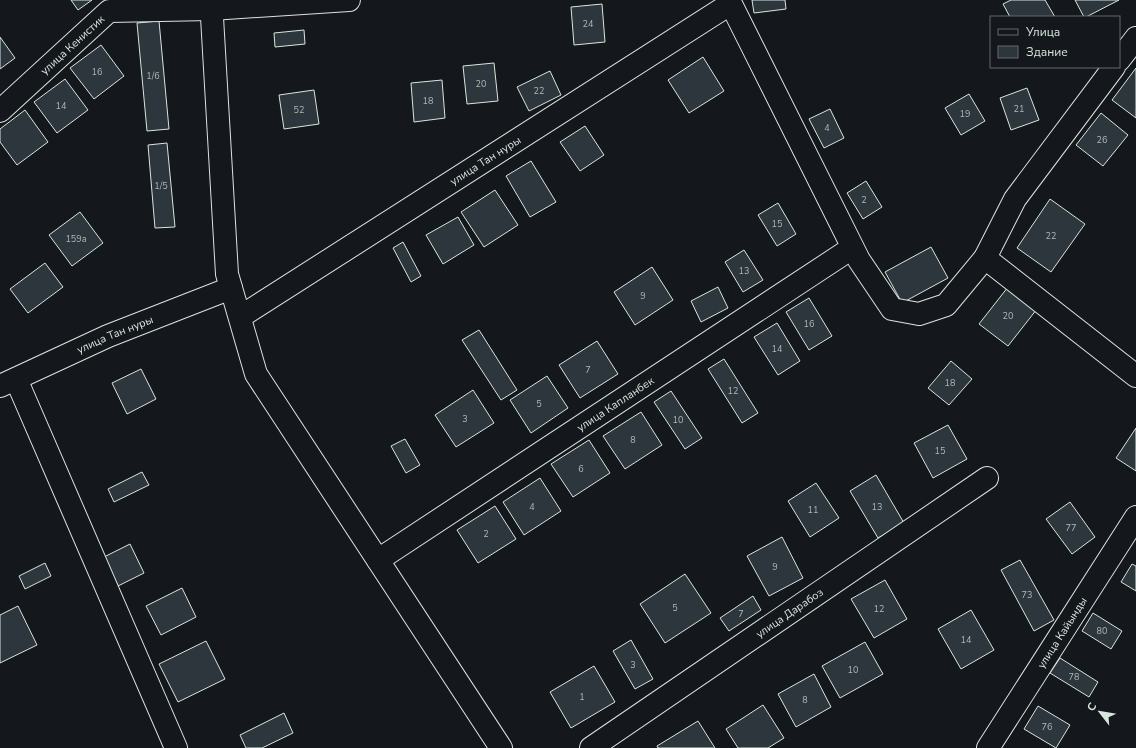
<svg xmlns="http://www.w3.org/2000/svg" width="1136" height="748" font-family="'Nunito Sans',sans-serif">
	<rect width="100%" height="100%" fill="#14181c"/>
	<path fill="#2c363c" stroke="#d8e6dc" d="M71 0H92L78 10Z
		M752 0H785L786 9 754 13Z
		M1011 0H1045L1055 17H1010L1003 4Z
		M1075 0H1119L1086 17H1084Z
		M602 4 605 42 574 45 571 7Z
		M159 21 169 129 147 131 137 23Z
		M304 30 305 44 275 47 274 33Z
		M0 37 15 58 0 69Z
		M101 45 124 76 94 99 70 68Z
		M703 57 724 91 689 113 668 80Z
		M494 63 498 101 467 104 463 66Z
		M1136 68V118L1112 100Z
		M550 71 561 95 529 111 517 87Z
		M65 79 88 110 57 133 34 102Z
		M442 80 445 118 414 122 411 83Z
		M1027 88 1039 120 1011 130 1000 98Z
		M314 90 319 124 284 129 279 95Z
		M969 94 985 121 961 135 945 108Z
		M830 109 844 138 824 148 809 119Z
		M25 110 48 142 17 165 0 142V129Z
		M1101 113 1128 135 1103 166 1076 145Z
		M585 126 604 155 580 171 560 142Z
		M167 143 175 227 155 228 148 145Z
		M531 161 556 202 530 217 506 176Z
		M866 181 882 207 863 219 847 193Z
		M495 190 518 225 484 247 461 212Z
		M1050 199 1085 224 1051 272 1017 248Z
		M778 203 796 234 777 246 758 215Z
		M80 212 103 243 72 266 49 235Z
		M458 217 474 245 443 264 426 235Z
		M403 242 421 276 411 282 393 248Z
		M931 247 948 278 902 303 885 272Z
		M744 250 763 280 743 292 725 262Z
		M45 263 63 287 28 313 10 289Z
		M652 267 673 300 635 325 614 292Z
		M718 287 728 308 701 322 691 301Z
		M1008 287 1037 309 1008 346 979 324Z
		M809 298 832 336 809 350 786 312Z
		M777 323 800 361 778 375 754 337Z
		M479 330 517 390 501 400 462 340Z
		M597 341 618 374 580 398 559 365Z
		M724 359 758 413 742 423 708 369Z
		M951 361 972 379 949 405 928 388Z
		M141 369 156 399 127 414 112 383Z
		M547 376 568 408 531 433 510 400Z
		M473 390 494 423 456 447 435 415Z
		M671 391 702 438 685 449 654 402Z
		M641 412 662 445 625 469 603 436Z
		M948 425 967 459 933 478 914 443Z
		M1136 428V471L1116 458Z
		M405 439 420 465 406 473 391 446Z
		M589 440 610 473 573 497 551 464Z
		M142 472 149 485 114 502 108 489Z
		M876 475 904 523 878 538 850 491Z
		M540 478 561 511 524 535 503 502Z
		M816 483 839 518 810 537 788 501Z
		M1070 502 1095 537 1072 554 1046 519Z
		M495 506 516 539 478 563 457 530Z
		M782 537 803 578 769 596 747 556Z
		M130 544 144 573 118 586 104 557Z
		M1020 560 1054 620 1034 631 1001 570Z
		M45 563 51 576 25 589 19 576Z
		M1132 564 1136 566V591L1121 582Z
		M685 574 711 613 665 643 640 604Z
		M885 580 907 619 874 638 851 599Z
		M182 588 196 617 161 635 146 606Z
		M753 596 761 610 729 631 720 618Z
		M18 606 37 645 0 663V615Z
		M971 610 994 650 961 669 938 629Z
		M1093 613 1122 631 1111 649 1082 631Z
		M631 640 653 679 635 689 613 651Z
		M206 641 225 679 178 702 159 664Z
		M865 642 883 674 840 698 822 666Z
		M1060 658 1098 682 1089 697 1050 673Z
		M594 666 615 702 571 728 550 692Z
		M814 674 831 707 796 727 778 694Z
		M763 705 784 738 768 748H738L726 729Z
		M1038 706 1070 725 1056 748 1024 729Z
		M284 713 293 733 262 748H246L240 735Z
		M698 721 715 748H658L657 746Z"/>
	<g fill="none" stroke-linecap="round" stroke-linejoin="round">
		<defs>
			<g id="minor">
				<path d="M211 0 227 274 256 374 501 748"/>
				<path d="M729 0 859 260 892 309 919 314 946 305 985 258 1015 199 1114 67"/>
				<path d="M1119 60 1136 38"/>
				<path id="s1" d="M0 111 109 11 211 9 349 0"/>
				<path d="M985 258 1136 376"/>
				<path id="s2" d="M240 317 730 4"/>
				<path d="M16 379 176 748"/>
				<path id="s3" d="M0 386 108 336 231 288"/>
				<path id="s4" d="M378 560 852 248"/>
				<path id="s5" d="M591 748 987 478"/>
				<path id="s6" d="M988 748 1136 517"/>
			</g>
		</defs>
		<use href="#minor" stroke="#d8e6dc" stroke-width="24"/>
		<use href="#minor" stroke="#14181c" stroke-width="22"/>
	</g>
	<g text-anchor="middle" stroke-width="3" stroke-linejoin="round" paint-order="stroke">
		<g font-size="9" fill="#adbab4">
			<text x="588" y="27">24</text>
			<text x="97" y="75">16</text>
			<text x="153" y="79">1/6</text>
			<text x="481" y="87">20</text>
			<text x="539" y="94">22</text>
			<text x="428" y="104">18</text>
			<text x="61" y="109">14</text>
			<text x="1019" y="112">21</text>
			<text x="299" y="113">52</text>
			<text x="965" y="117">19</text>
			<text x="827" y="131">4</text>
			<text x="1102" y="143">26</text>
			<text x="161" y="189">1/5</text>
			<text x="864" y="203">2</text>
			<text x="777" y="227">15</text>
			<text x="1051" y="239">22</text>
			<text x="76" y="242">159а</text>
			<text x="744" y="274">13</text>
			<text x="643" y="299">9</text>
			<text x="1008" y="319">20</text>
			<text x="809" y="327">16</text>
			<text x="777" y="352">14</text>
			<text x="588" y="373">7</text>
			<text x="950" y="386">18</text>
			<text x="733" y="394">12</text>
			<text x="539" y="407">5</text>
			<text x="465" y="422">3</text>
			<text x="678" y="423">10</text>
			<text x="633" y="443">8</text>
			<text x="940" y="454">15</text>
			<text x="581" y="472">6</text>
			<text x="532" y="510">4</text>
			<text x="877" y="510">13</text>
			<text x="813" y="513">11</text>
			<text x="1071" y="531">77</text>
			<text x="486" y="537">2</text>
			<text x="775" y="570">9</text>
			<text x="1027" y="598">73</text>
			<text x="675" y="611">5</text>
			<text x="879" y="612">12</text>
			<text x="741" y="617">7</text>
			<text x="1102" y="634">80</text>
			<text x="966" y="643">14</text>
			<text x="633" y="668">3</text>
			<text x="853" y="673">10</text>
			<text x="1074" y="680">78</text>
			<text x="582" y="700">1</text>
			<text x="805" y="703">8</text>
			<text x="1047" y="730">76</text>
		</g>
		<g font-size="11" fill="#d8e6dc" stroke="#14181c">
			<text dy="4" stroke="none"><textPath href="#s1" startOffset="98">улица Кенистик</textPath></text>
			<text dy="4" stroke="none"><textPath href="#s2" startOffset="291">улица Тан нуры</textPath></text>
			<text dy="4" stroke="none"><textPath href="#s3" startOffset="126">улица Тан нуры</textPath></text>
			<text dy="4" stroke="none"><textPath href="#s4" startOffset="284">улица Капланбек</textPath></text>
			<text dy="4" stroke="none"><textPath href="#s5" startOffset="240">улица Дарабоз</textPath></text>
			<text dy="4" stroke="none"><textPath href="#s6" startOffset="137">улица Кайынды</textPath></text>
		</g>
	</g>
	<rect x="990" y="16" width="130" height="52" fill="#14181c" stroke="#626a69"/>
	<rect x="998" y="29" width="20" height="6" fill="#14181c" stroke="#626a69"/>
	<text x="1026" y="36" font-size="12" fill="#d8e6dc">Улица</text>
	<rect x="998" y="46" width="20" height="12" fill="#2c363c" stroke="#626a69"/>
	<text x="1026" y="56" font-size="12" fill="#d8e6dc">Здание</text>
	<g transform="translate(1100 712) rotate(301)" stroke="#14181c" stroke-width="3" paint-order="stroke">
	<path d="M0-3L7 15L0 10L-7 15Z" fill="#d8e6dc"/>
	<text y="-6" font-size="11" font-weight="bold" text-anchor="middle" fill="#d8e6dc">С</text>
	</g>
</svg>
